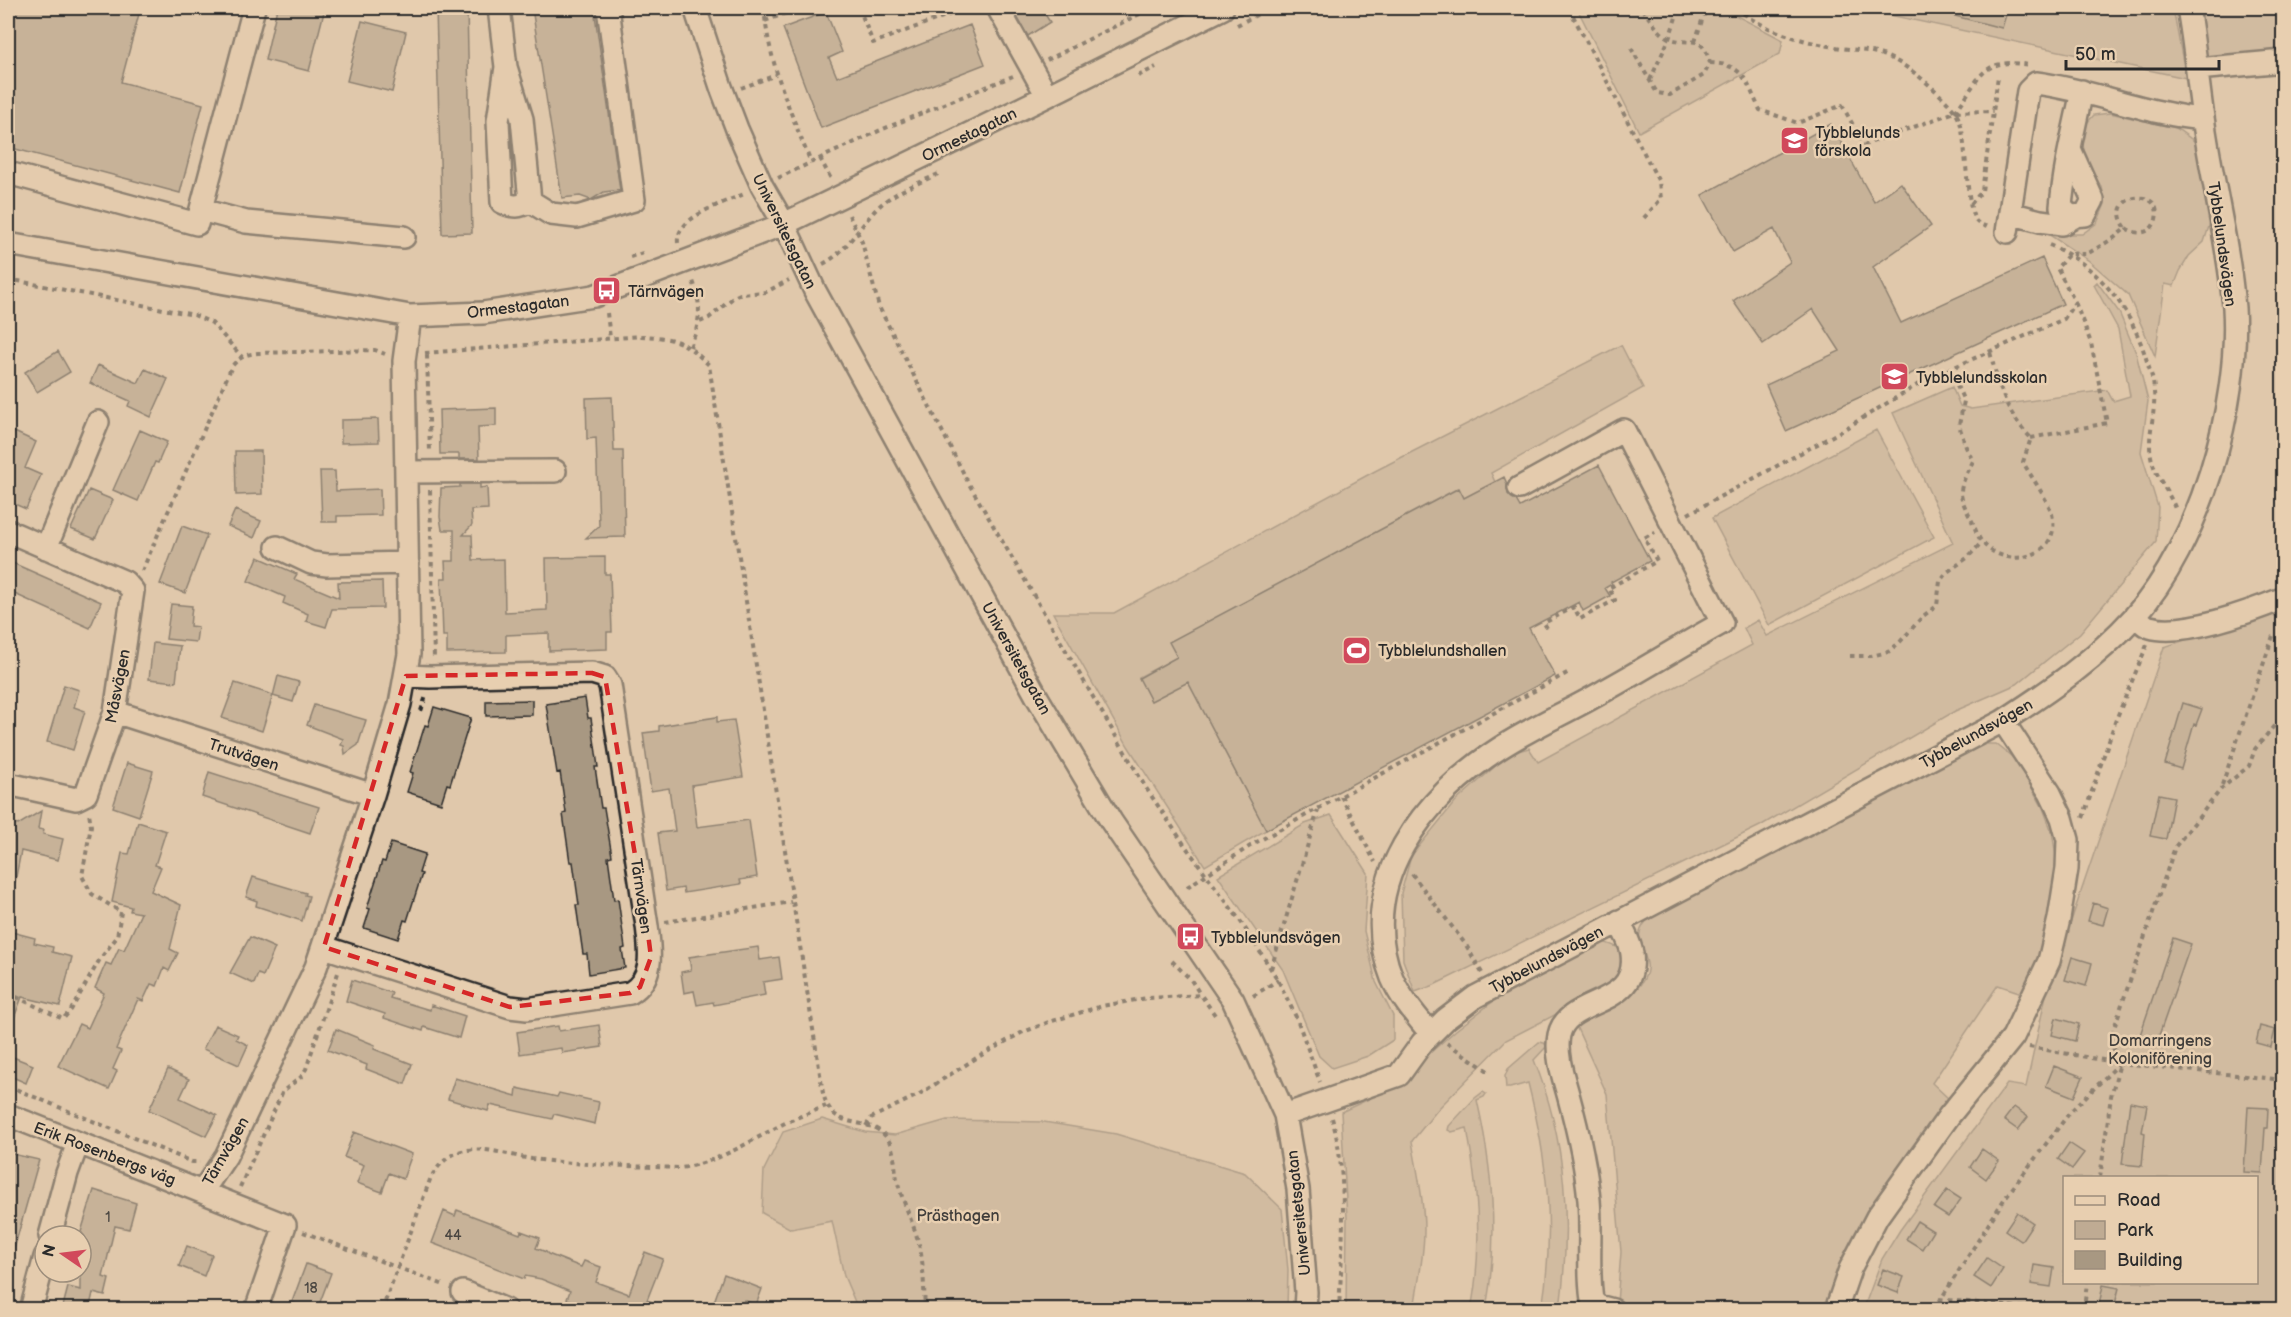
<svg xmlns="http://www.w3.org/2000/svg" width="2291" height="1317" font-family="'Balsamiq Sans',sans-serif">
	<rect width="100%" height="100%" fill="#e0c8ab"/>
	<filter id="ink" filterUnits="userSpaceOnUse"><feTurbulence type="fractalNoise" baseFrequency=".0167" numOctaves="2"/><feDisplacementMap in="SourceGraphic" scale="12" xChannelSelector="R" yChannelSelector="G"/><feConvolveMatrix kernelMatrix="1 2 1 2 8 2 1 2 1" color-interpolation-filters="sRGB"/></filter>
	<g filter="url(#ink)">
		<path fill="#bfab93" stroke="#756b5f" stroke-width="1.5" fill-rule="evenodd" d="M1577 8H1727L1733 14 1783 40 1780 54 1639 132Z
			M1857 8H2173L2186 78Z
			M2197 8H2283V60L2207 61Z
			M2110 113 2176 128 2198 144 2211 220 2204 242 2189 256 2180 271 2174 286 2165 284 2155 356 2128 295 2088 260 2048 234H2082L2097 223 2105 204 2102 187 2086 168 2083 144 2086 124 2094 115Z
			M2097 282 2119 312 2136 353 2148 401 2141 452 2158 507 2156 542 2080 633 2017 684 1955 711 1760 826 1432 986 1415 992 1403 960 1401 893 1411 856 1455 802 1510 753 1529 748 1538 762 1752 645 1744 628 1758 620 1767 636 1953 543 1893 413 1952 387 1960 406 1971 409 2107 390 2113 401 2130 396 2118 329 2094 285Z
			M1621 345 1643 388 1491 473 1495 482 1464 498 1458 488 1170 642 1177 657 1139 677 1151 701 1188 682 1266 830 1205 866 1128 746 1053 613H1114L1375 471Z
			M1876 430 1934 537 1769 625 1712 518Z
			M2260 615 2283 616V1309L1863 1310 1882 1259 1900 1230 2007 1084 2026 1087 2046 995 2164 647ZM2064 1178H2256V1282H2064Z
			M1983 744H1996L2016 760 2043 808 2052 832 2057 862V893L2039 971 2022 993 1998 985 1932 1083 1951 1101 1829 1309 1646 1310 1617 1303 1621 1252 1607 1094 1575 1024C1597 1013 1631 1003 1644 979 1658 955 1622 943 1651 916Z
			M1331 815 1368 873 1364 931 1376 982 1393 1016V1040L1368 1056 1332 1068 1319 1056 1283 970 1218 876 1305 824Z
			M1602 942C1618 946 1624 949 1629 965L1615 984 1506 1040 1439 1108 1412 1141C1417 1171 1424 1200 1424 1230 1424 1257 1418 1283 1414 1309H1346L1347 1218 1341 1112 1388 1090 1456 1030 1495 1000Z
			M1539 1042 1544 1043 1547 1046 1534 1060C1567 1141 1571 1224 1560 1309H1542C1555 1229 1548 1162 1528 1083L1510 1088H1506L1505 1076 1508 1069Z
			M1483 1092 1486 1094 1484 1097 1477 1100C1493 1170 1499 1239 1486 1309H1471C1483 1250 1478 1187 1467 1128L1452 1132 1448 1130 1449 1126 1475 1098Z
			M822 1119 865 1132 895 1135 947 1120 1044 1122 1116 1134 1245 1173 1282 1209 1288 1270 1287 1309H858L844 1276 832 1221 791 1229 762 1213 764 1170 783 1132Z"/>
		<path fill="#a89882" stroke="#2b2b2b" stroke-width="1.5" d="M8 8H130L140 10 121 82 203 104 180 193 8 147Z
			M277 8H307L324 12 309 71 265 60Z
			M436 8H467L472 233 442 234Z
			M532 8H594L620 190 604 192 591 200 580 196 562 198Z
			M1012 8H1041L1050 22 1028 36Z
			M1944 8H2008L2002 28 1943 13Z
			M826 12 842 52 829 58 837 77 970 25 985 64 821 128 783 28Z
			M362 21 406 32 392 92 347 81Z
			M1831 124 1874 202 1901 183 1931 226 1873 267 1901 323 2042 258 2063 304 1786 431 1766 385 1840 351 1813 309 1763 344 1733 301 1790 262 1774 229 1733 252 1702 195Z
			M58 351 70 372 37 392 25 372Z
			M98 365 138 383 145 369 168 379 151 417 128 406 130 401 90 383Z
			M612 397 614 451H623L625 537 586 538 599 526 596 438 587 439 586 398Z
			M496 408V426L478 427 479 459H459V454H440L439 410Z
			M378 419 379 442 341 443V420Z
			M8 429 36 442 25 468 41 475 26 509 10 502 8 508Z
			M140 430 167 442 158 463 155 462 138 501 113 490Z
			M235 451H261L262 494 236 495Z
			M1599 465 1650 561 1611 582 1612 584 1605 588 1610 596 1583 611 1579 602 1529 628 1555 676 1266 830 1188 682 1151 701 1139 678 1177 657 1169 642 1459 488 1464 498 1504 477 1507 484 1508 494 1516 500 1520 507Z
			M320 471H335L336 491 380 489 381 515 337 516V522H322Z
			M460 484H480V488L487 487 488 509 471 510 472 525 463 535H472L473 560 504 559 505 612 547 610 546 558 605 557V574H610L612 632H607V649L549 651V633L506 635V652L447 653V636H443L441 578H446L445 561H454V530H442L440 517 441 488 460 487Z
			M89 490 113 500 95 539 71 529Z
			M235 510 261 521 254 538 228 526Z
			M182 526 207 535 185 593 160 584Z
			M258 557 297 574 294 579 339 598 338 582 382 581 383 608 332 609 326 627 306 621 308 614 283 603 285 597 248 581Z
			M8 561 101 602 90 628 8 591Z
			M171 604 192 606 190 626 198 627 196 642 166 639Z
			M153 643 180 646 176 682 149 679Z
			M278 676 299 682 293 702 273 696Z
			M235 683 273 695 262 731 222 718Z
			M64 685 79 690 74 707 85 711 73 750 47 742Z
			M585 698 588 718H591L598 767H595L601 808H604L612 856 608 857 614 900 618 899 625 948 622 949 625 968 589 974 587 954H583L576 905H579L573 862H570L563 814 566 813 560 772 557 773 546 704Z
			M532 700V715L486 716V701Z
			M2183 703 2202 709 2196 725 2194 724 2181 769 2165 764Z
			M314 705 366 720 358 745 345 754 344 746 341 745 343 739 307 725Z
			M434 707 471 718 450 785 447 784 441 803 407 792 413 773 410 772 425 725 428 726Z
			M717 717V722L734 720 743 777 692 785 697 827 749 820 757 877 740 880 741 884 684 893 683 888 666 891 658 833 675 831 669 788 651 791 643 733 659 731V726Z
			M127 763 153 771 139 816 113 807Z
			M209 772 319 807 310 833 202 797Z
			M2159 794 2174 797 2166 839 2150 836Z
			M41 811 38 829 44 830 43 834 63 839 58 860 21 851 15 882 8 881V822L18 825Z
			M138 822 166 831 155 865 161 867 151 891 181 905 170 949 178 953 169 971 164 968 157 986 151 984 143 1001 138 999 116 1049 121 1051 113 1069 117 1071 109 1089 58 1066 79 1024 88 1028 104 993 95 988 106 963 111 965 119 948 124 950 141 913 130 911 131 907 112 902 122 853 129 854Z
			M391 843 425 854 419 873 422 874 407 921 404 920 398 939 364 928 370 909 367 908 382 861 385 862Z
			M253 877 306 893 305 895 309 896 302 921 256 906 257 901 246 897Z
			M2093 903 2108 908 2103 925 2088 921Z
			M8 931 35 938 34 943 53 947 52 952 72 957 60 1006 22 997 9 1031Z
			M250 937 275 948 263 976 258 974 254 984 230 973Z
			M2173 938 2191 944 2156 1044 2139 1038Z
			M758 947 760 960 779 957 782 979 763 982 765 995 714 1005 713 1002 697 1005 694 991 684 993 681 972 691 970 689 957Z
			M2072 957 2092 963 2086 986 2065 980Z
			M352 980 392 993 390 998 430 1010 431 1005 465 1016 459 1038 424 1027 423 1031 384 1018 385 1014 346 1001Z
			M2056 1018 2079 1024 2075 1041 2052 1035Z
			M215 1025 238 1035 236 1039 248 1045 239 1065 203 1049Z
			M599 1025 602 1047 562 1053 561 1048 520 1054 517 1032 558 1026 559 1031Z
			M2260 1026 2275 1030 2271 1047 2256 1043Z
			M336 1029 375 1045 374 1049 412 1064 405 1084 366 1069 367 1065 328 1050Z
			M8 1055 33 1065 26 1083 8 1075Z
			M2054 1066 2083 1077 2074 1097 2046 1086Z
			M168 1069 189 1079 180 1098 217 1115 206 1136 149 1110Z
			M455 1078 516 1096 517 1088 557 1097 559 1093 599 1102 595 1124 554 1114 552 1119 490 1105 488 1111 448 1099Z
			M2130 1102 2147 1105 2142 1132 2145 1133 2142 1166 2122 1164Z
			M2014 1107 2028 1117 2018 1130 2004 1120Z
			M2248 1107 2268 1108 2267 1128H2265L2262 1173 2244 1172Z
			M354 1132 412 1154 403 1179 389 1173 382 1192 357 1183 364 1165 344 1157Z
			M2069 1143 2084 1153 2072 1169 2058 1159Z
			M1982 1149 1999 1161 1986 1179 1970 1167Z
			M8 1153 39 1160 12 1256 8 1255Z
			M94 1190 136 1203 129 1229 115 1226 103 1277 109 1279 105 1296 93 1293 89 1310H62L68 1287 81 1290V1253L85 1238 81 1232Z
			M1947 1190 1961 1199 1948 1217 1934 1208Z
			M457 1210 520 1234 521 1231 540 1238 536 1248 546 1252 548 1254 581 1267 584 1261 601 1267 596 1282 629 1294 645 1252 663 1259 647 1300 666 1308V1310H597L567 1299 570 1291 541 1279 525 1276 524 1279 432 1243 444 1211 455 1216Z
			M2017 1212 2033 1223 2021 1241 2005 1230Z
			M1917 1221 1933 1231 1922 1249 1906 1239Z
			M187 1246 212 1255 204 1276 179 1266Z
			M1987 1258 2003 1269 1991 1288 1974 1277Z
			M306 1264 331 1273 317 1310H297L298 1305 292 1302Z
			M2034 1265 2054 1268 2051 1287 2031 1284Z
			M1883 1269 1904 1277 1898 1293 1877 1285Z
			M724 1274 762 1289 756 1305 744 1300 741 1310H711Z
			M2103 1285 2119 1288 2114 1308 2099 1305Z"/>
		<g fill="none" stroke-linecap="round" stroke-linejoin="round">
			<defs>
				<path id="minor" d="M499 8 506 67 522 119 530 201C519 207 514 208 502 202L498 121 506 67
					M695 8 721 87 737 129 762 186 784 224 815 291 1037 697 1111 821 1233 1000 1285 1115 1298 1189 1306 1292 1305 1310
					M998 8 1047 96
					M2197 69 2284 61
					M2071 151 2093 200 2085 215 2070 216 2061 207C2064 168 2074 130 2082 91
					M8 173 197 224 254 8
					M530 201 551 214 577 217 634 200 608 8
					M201 210 246 222 404 237
					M2010 213 2040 221 2062 224 2076 216
					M2007 232 2028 91 2036 83C2093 90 2146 114 2203 119
					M8 244 410 316 483 313 594 296 784 224 1047 96 1223 8
					M406 472 555 471
					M8 531 125 582 133 591 115 712 86 794 76 799 8 784
					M277 547 311 563 327 565 408 563
					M46 548 98 422
					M2136 616C2140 620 2144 626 2150 627 2183 637 2252 611 2284 598
					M115 712 373 795
					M324 947 510 1007 527 1009 630 993C655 978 650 951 647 926L610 685 605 677 592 673 430 677 406 676
					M1431 1034C1417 1017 1401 999 1392 978 1354 883 1425 796 1500 748 1534 726 1570 711 1604 691 1644 669 1682 645 1722 623L1624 430 1519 488
					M8 1115 285 1225 256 1310
					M1285 1115 1399 1075 1422 1043 1446 1019 1475 997 2003 721C2051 690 2096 659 2134 617 2200 544 2240 405 2234 308 2229 246 2213 186 2204 124 2198 86 2195 46 2188 8
					M202 1192 226 1156 316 967 373 795 400 704 409 654 404 361 410 316
					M50 1236 67 1173 78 1143
					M463 1292 506 1310
					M31 1310 45 1257
					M1613 1310 1598 1306 1592 1300C1587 1267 1592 1234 1589 1200 1586 1166 1578 1131 1569 1098 1564 1079 1555 1055 1559 1035 1567 996 1639 1009 1632 954 1631 943 1623 931 1619 921
					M1836 1310 1850 1269 1877 1217 1949 1116 2013 1037 2049 961 2059 919 2067 869 2068 840 2062 818 2050 793 2003 721"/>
			</defs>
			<use href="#minor" stroke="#2b2b2b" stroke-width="26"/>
			<path stroke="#2b2b2b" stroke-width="4" stroke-dasharray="4.5 4.5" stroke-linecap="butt" d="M764 8C769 65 790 110 811 163
				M859 8 873 43 967 8
				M1569 8 1659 182 1661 199 1642 220
				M1736 8C1766 32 1804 42 1841 48 1855 50 1869 50 1882 55 1903 62 1922 78 1938 93 1947 102 1956 110 1960 122 1967 144 1966 209 1976 221 1979 225 1983 225 1987 227
				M765 21 800 8
				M1237 25 1270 8
				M1695 42 1706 8
				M1631 48 1657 93 1670 95 1704 75 1710 63C1701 32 1694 46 1671 39 1662 37 1647 16 1642 8
				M1047 60 1152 8
				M1710 63C1745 64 1746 82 1760 110L1798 123 1842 105 1864 145 1955 112 1993 111
				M1138 76 1156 67
				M1650 80 1669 39 1679 8
				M741 88 776 75
				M1955 112C1980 80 1980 56 2029 65
				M820 158 831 179
				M778 178 883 129 1013 76
				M1971 204 1982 191 1998 76
				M849 215 862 242 879 307 969 484 1146 788 1186 847 1241 922 1278 980 1297 1019 1320 1082
				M678 243C675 217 724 203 744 194
				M2049 245C2100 265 2134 313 2148 365 2151 373 2154 382 2154 392 2156 413 2147 435 2151 456 2155 477 2169 491 2176 510
				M630 257 646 252
				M823 264C849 251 862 220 884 202 897 191 922 182 938 174
				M8 279 194 315 212 323 242 357
				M607 313 610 338
				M700 322 709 318 734 297 740 294 766 292 789 280
				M690 347C701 321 702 305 692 278
				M425 353 642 336C676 338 684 341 709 365L823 1093C833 1135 868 1113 887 1138 896 1150 894 1169 898 1183 904 1207 917 1229 921 1254 924 1272 924 1291 925 1310
				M427 355 430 452
				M1949 369 1964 401 1959 425 1966 447 1973 461C1969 470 1962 481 1961 491 1960 499 1968 513 1972 521 1975 527 1977 536 1982 542 2006 572 2063 557 2052 514 2048 500 2030 475 2023 462L2031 438C2005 411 1999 387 1990 352
				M2031 438 2107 423 2091 343 2075 302
				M430 490 434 659
				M1688 514 1836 434 1927 379 2064 319 2075 302 2057 268 2069 254H2087L2114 238 2126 228C2101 194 2164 185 2156 219 2152 234 2137 236 2126 228
				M142 571 232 366C240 357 246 354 258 353L375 350 385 354
				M1547 628 1544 623 1574 607 1580 619 1615 600 1609 588 1657 561 1644 538 1655 532
				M1850 656H1871L1888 652 1900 642 1923 616 1937 606 1940 581 1946 573 1967 558 1982 542
				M421 711 426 696
				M2222 785 2274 633
				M1341 796 1375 862
				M2083 818 2115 722 2147 645
				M1412 874 1466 945 1482 973
				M1187 887 1255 843 1569 672
				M665 922 791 902
				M1172 961 1191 980 1200 994
				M1271 969 1318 810
				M8 993 63 1019 71 1010 100 959 117 937 121 912 92 894 82 876 91 826 89 813
				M1253 996 1278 980
				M1447 1043 1488 1071
				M2029 1047 2120 1063 2284 1080
				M8 1086 192 1162H200
				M1332 1118C1349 1180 1342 1246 1339 1310
				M866 1126 871 1118 918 1095 978 1057 1021 1033 1049 1022 1102 1006 1147 998 1201 995 1215 1015 1217 1014
				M2100 1178 2111 1096 2120 1063
				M240 1187 283 1091 301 1077 306 1069 339 970
				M303 1232 444 1285
				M1939 1299 2044 1310
				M382 1310 431 1177C440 1163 451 1152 467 1150 488 1147 511 1156 532 1159 581 1165 631 1166 680 1168 718 1163 750 1141 783 1124 797 1117 812 1112 826 1106
				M1934 1310 2005 1198 2071 1111 2120 1063 2110 1040 2175 847 2222 788 2249 766 2255 749 2279 720 2284 707
				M2084 1310 2087 1282"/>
			<use href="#minor" stroke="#e8cfb0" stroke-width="21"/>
		</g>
	</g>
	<path d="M0 0H2291V1317H0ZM592 673 605 677 647 926 651 957 640 987 630 993 510 1007 324 947 406 676Z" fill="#e0c8ab" fill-opacity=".55" fill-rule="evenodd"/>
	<path fill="none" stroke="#d62828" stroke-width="4.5" stroke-dasharray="12 8" stroke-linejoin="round" d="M592 673 605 677 647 926 651 957 640 987 630 993 510 1007 324 947 406 676Z"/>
	<defs>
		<symbol id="school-square" viewBox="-11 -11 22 22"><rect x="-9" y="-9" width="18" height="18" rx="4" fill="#d1495b" stroke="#e8cfb0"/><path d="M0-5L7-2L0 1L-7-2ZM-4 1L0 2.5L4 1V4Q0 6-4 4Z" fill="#fff"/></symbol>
		<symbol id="bus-square" viewBox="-11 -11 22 22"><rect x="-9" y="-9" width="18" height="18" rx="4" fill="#d1495b" stroke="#e8cfb0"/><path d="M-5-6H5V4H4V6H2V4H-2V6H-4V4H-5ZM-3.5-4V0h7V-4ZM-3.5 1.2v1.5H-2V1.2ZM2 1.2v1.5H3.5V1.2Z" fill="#fff"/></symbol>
		<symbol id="stadium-square" viewBox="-11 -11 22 22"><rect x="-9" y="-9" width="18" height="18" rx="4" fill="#d1495b" stroke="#e8cfb0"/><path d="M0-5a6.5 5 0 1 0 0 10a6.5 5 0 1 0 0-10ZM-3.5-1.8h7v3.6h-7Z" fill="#fff"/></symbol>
	</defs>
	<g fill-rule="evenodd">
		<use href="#school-square" x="1778" y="124" width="33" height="33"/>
		<use href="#bus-square" x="590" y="274" width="33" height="33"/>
		<use href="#school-square" x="1878" y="360" width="33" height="33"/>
		<use href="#stadium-square" x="1340" y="634" width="33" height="33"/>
		<use href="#bus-square" x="1174" y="920" width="33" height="33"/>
	</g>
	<g text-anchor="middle" stroke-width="5" stroke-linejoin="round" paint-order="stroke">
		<g font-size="14" fill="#4a4641">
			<text x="108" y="1222">1</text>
			<text x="453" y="1240">44</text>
			<text x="311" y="1293">18</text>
		</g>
		<g font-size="16" fill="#2b2b2b" stroke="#e8cfb0" text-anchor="start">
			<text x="1815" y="138">Tybblelunds<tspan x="1815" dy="18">förskola</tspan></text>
			<text x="628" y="297">Tärnvägen</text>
			<text x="1916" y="383">Tybblelundsskolan</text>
			<text x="1378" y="656">Tybblelundshallen</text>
			<text x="1211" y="943">Tybblelundsvägen</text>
		</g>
		<g font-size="16" fill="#2b2b2b" stroke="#e8cfb0">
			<text transform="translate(969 134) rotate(-26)" y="6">Ormestagatan</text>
			<text transform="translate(785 231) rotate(64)" y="6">Universitetsgatan</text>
			<text transform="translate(2223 244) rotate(82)" y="6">Tybbelundsvägen</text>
			<text transform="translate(518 306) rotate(-7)" y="6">Ormestagatan</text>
			<text transform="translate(1017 658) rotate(61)" y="6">Universitetsgatan</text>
			<text transform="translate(117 686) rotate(-79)" y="6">Måsvägen</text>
			<text transform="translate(1976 733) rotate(-29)" y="6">Tybbelundsvägen</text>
			<text transform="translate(244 754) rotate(18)" y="6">Trutvägen</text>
			<text transform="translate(642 896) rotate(82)" y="6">Tärnvägen</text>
			<text transform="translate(1546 959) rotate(-28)" y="6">Tybbelundsvägen</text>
			<text transform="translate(225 1151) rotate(-60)" y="6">Tärnvägen</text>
			<text transform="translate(105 1153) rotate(21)" y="6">Erik Rosenbergs väg</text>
			<text transform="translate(1298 1213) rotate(-96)" y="6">Universitetsgatan</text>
		</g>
		<g font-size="16" fill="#413e3b" stroke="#e8cfb0">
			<text x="2160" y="1046">Domarringens<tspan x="2160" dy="18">Koloniförening</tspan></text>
			<text x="958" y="1221">Prästhagen</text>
		</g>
	</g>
	<rect width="2291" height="1317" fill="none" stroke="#e8cfb0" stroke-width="30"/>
	<rect x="15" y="15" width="2261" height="1287" fill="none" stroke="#2b2b2b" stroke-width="2" filter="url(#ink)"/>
	<rect x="2063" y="1176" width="195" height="108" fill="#e8cfb0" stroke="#9c8d7b" stroke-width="1.5"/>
	<rect x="2075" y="1196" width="30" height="9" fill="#e8cfb0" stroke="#9c8d7b" stroke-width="1.5"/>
	<text x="2117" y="1206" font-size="18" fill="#2b2b2b">Road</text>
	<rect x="2075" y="1221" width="30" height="18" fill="#bfab93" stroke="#9c8d7b" stroke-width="1.5"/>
	<text x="2117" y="1236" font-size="18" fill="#2b2b2b">Park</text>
	<rect x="2075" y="1251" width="30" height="18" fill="#a89882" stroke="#9c8d7b" stroke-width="1.5"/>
	<text x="2117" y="1266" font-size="18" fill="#2b2b2b">Building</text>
	<g transform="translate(63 1254) rotate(284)"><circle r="28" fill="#e8cfb0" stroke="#9c8d7b" stroke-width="1.5"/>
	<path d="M0-4.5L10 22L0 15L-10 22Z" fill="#d1495b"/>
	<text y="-9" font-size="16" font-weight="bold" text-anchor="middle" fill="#2b2b2b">N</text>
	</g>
	<path d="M2066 60v9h153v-9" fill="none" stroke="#2b2b2b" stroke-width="3"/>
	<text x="2075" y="60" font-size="18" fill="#2b2b2b" stroke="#e8cfb0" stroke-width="4.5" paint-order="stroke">50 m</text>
</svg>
